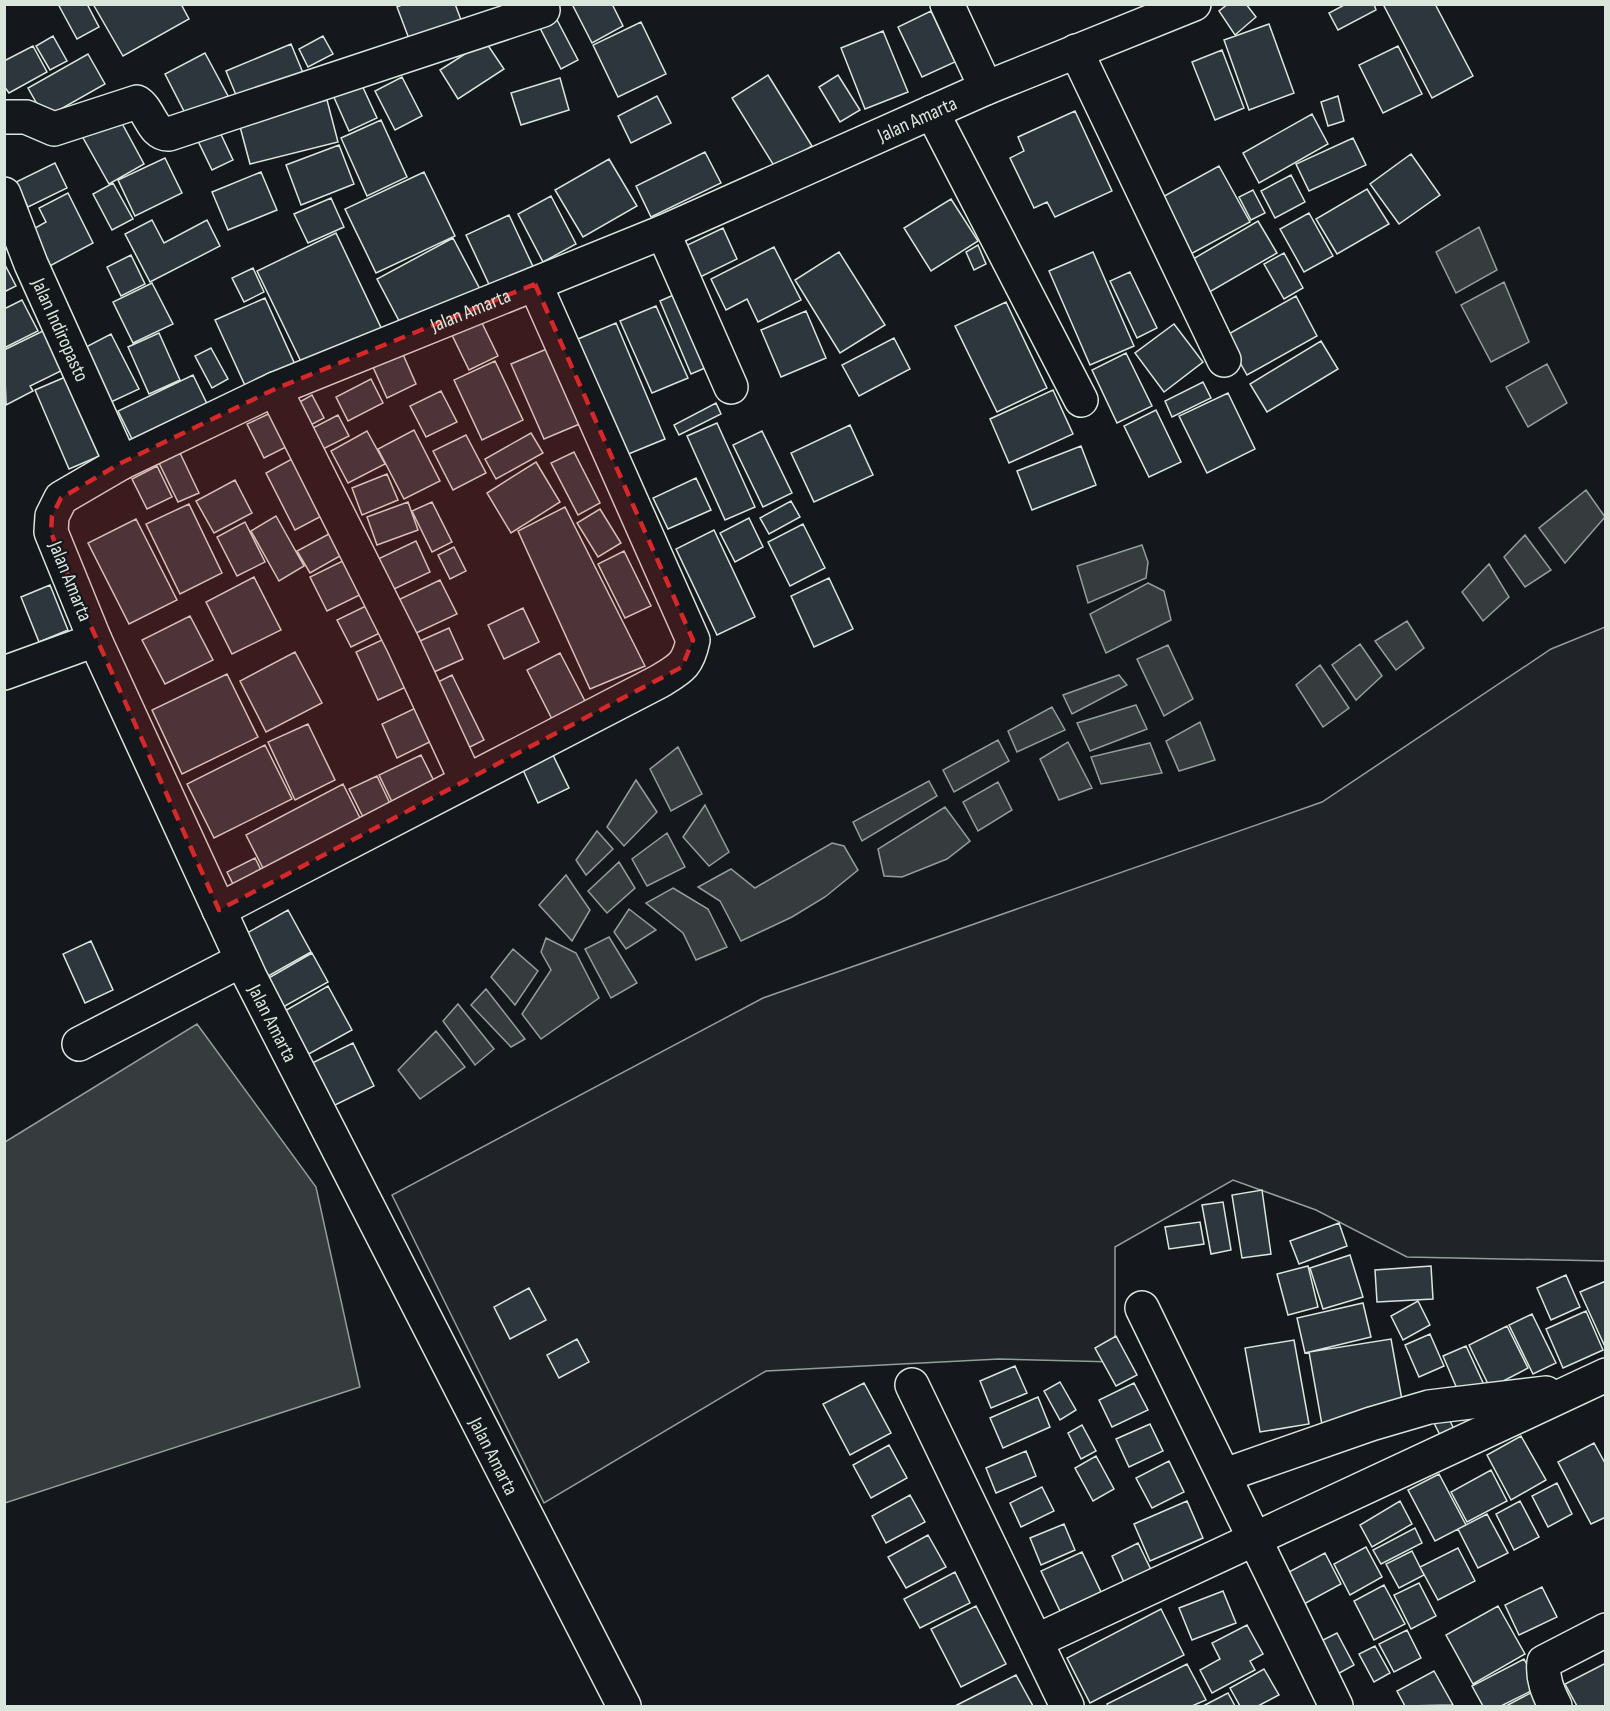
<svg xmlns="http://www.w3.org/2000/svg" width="1610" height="1711" font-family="'Sofia Sans Condensed',sans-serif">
	<rect width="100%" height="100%" fill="#14181c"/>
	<path fill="#202428" stroke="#939e99" stroke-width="1.5" d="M1605 627V1261L1407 1257 1316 1210 1233 1180 1115 1247V1362L999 1359 766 1371 544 1503 392 1195 763 998 1322 802 1551 649Z"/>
	<path fill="#363b3e" stroke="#939e99" stroke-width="1.5" d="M1479 227 1497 270 1456 293 1436 252Z
		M1504 282 1529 342 1491 362 1461 305Z
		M1547 364 1567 403 1528 427 1506 387Z
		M1586 490 1605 517 1565 563 1539 528Z
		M1525 535 1551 570 1525 587 1504 557Z
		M1142 545 1148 562 1146 578 1088 603 1077 566Z
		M1489 564 1509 597 1483 621 1462 592Z
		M1148 583 1164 591 1171 620 1106 653 1090 614Z
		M1407 621 1424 648 1396 670 1375 641Z
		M1360 644 1382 676 1356 700 1332 665Z
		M1168 645 1193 699 1164 716 1137 659Z
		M1320 665 1349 708 1323 727 1296 685Z
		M1119 675 1127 685 1072 714 1063 695Z
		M1136 705 1147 729 1090 751 1077 723Z
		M1052 707 1065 730 1017 752 1008 731Z
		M1200 722 1215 760 1179 771 1166 741Z
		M998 740 1009 761 954 792 943 770Z
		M1068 742 1092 788 1059 800 1040 759Z
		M1150 743 1162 773 1101 784 1091 757Z
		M678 747 702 794 671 811 650 769Z
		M636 780 657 812 624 846 607 827Z
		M929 781 937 796 862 841 853 822Z
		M998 782 1012 810 978 831 963 802Z
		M705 805 729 852 709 866 683 837Z
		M945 807 970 841 947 859 902 877 884 876 878 849Z
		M597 831 613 849 586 875 576 860Z
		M667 833 685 867 647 886 632 859Z
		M832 843 844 846 858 870 825 897 792 917 741 941 720 901 698 887 731 869 755 888Z
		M619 862 635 888 607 913 588 891Z
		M566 875 590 910 572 941 539 905Z
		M673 888 708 909 727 947 696 960 683 933 646 903Z
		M629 909 656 930 626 949 614 932Z
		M609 937 637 983 611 998 585 949Z
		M546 938 576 953 599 998 541 1039 522 1014 551 970 541 952Z
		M513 949 538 971 515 1005 491 977Z
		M486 989 525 1039 511 1047 471 1005Z
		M458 1004 494 1049 475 1065 443 1021Z
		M197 1024 316 1187 360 1387 5 1503V1142Z
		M436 1031 465 1067 420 1099 398 1070Z"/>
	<path fill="#2c363c" stroke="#d8e6dc" stroke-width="1.5" d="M58 4H87L99 27 77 39Z
		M93 4H181L189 19 123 56Z
		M404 4H455L463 25 411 44 397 7Z
		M572 4H612L623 26 592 43Z
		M1228 4H1246L1256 17 1235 35 1219 11Z
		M1346 4H1374L1376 10 1338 30 1329 13Z
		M1383 4H1435L1473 76 1432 98Z
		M931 11 955 62 922 77 898 27Z
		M556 18 578 60 561 69 539 26Z
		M641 22 666 74 618 97 593 45Z
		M1269 24 1294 93 1249 110 1224 40Z
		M883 31 908 92 865 109 841 48Z
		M53 36 67 61 50 70 36 46Z
		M323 36 333 54 308 67 299 49Z
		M485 41 504 69 458 99 440 70Z
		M291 44 306 80 241 107 226 71Z
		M33 46 47 72 9 93 4 86V61Z
		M1398 46 1422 94 1383 113 1359 65Z
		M1222 50 1244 108 1215 120 1192 62Z
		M205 53 228 96 187 117 165 74Z
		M88 54 105 84 45 118 28 88Z
		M768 75 812 146 776 169 732 98Z
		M838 75 860 110 840 122 819 87Z
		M402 77 422 116 395 130 375 91Z
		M560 78 569 110 521 125 511 93Z
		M360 81 377 118 349 131 332 93Z
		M657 96 671 123 631 143 618 116Z
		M1338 96 1344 121 1328 126 1321 102Z
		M327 100 338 142 250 164 239 123Z
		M1075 111 1112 191 1055 217 1047 202 1034 208 1010 158 1024 151 1018 137Z
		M1312 114 1328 144 1259 183 1243 153Z
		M118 116 144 164 109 184 82 136Z
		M381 120 407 177 367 196 341 138Z
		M218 128 233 160 212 170 197 139Z
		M1353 138 1366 165 1309 191 1296 164Z
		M339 145 354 184 301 205 286 165Z
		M705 152 721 183 651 217 636 186Z
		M1411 154 1440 195 1399 224 1370 184Z
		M165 158 182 193 135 216 118 180Z
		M609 159 637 206 583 237 555 190Z
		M55 163 67 188 28 207 16 182Z
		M1219 166 1250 222 1187 256 1157 200Z
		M261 172 277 210 228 230 212 192Z
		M424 172 455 236 376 273 345 209Z
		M1291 175 1305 202 1275 218 1261 191Z
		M113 183 133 219 112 230 93 194Z
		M1367 189 1389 224 1337 254 1316 219Z
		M1253 190 1265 213 1251 220 1239 197Z
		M68 193 93 243 46 268 28 232 46 222 39 208Z
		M551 196 576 244 543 262 518 214Z
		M331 198 344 227 308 243 294 214Z
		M951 199 978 241 931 271 904 228Z
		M1309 213 1333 256 1304 272 1280 229Z
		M509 215 536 273 493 293 466 235Z
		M152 220 164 243 207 220 220 246 150 282 125 234Z
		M1258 221 1277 253 1206 294 1188 262Z
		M723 228 737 259 692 281 677 250Z
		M336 233 385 336 307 374 257 271Z
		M453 238 482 293 406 334 377 279Z
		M978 245 986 264 974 270 966 252Z
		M774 247 801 300 758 322 747 299 726 310 711 279Z
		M839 252 885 325 840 353 795 280Z
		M1093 252 1134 346 1090 365 1049 271Z
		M1284 253 1303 288 1284 299 1264 264Z
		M131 255 145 284 121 296 107 267Z
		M4 263 16 286 4 292Z
		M253 268 264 292 244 302 232 278Z
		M1130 272 1157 328 1137 338 1110 281Z
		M152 283 173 324 133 343 113 302Z
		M687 289 719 362 691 374 660 301Z
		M1296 296 1317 336 1247 375 1225 336Z
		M265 298 297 369 248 392 215 320Z
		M22 300 38 331 4 348V309Z
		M1006 302 1047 388 997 412 955 326Z
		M656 306 688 378 652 393 620 321Z
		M806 311 826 358 781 377 761 330Z
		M480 319 498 356 469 370 451 333Z
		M616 323 665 439 626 455 578 339Z
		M1174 324 1203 362 1164 392 1135 353Z
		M47 329 67 368 30 386 33 391 6 405 4 350Z
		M159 333 180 380 149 394 128 347Z
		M111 334 139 389 111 402 84 348Z
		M894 338 910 369 859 396 842 365Z
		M1321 341 1338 369 1267 412 1250 384Z
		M211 348 228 379 212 388 195 356Z
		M549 348 582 423 544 439 511 364Z
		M402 352 416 384 387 398 372 365Z
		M1126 353 1152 406 1117 423 1092 370Z
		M495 361 523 420 482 440 454 380Z
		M77 372 111 451 69 469 35 390Z
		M193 375 212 414 138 451 118 411Z
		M371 379 383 403 348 421 336 397Z
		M1203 382 1211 398 1172 417 1165 401Z
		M1053 390 1073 434 1009 463 990 419Z
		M441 391 457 422 426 437 410 406Z
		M1228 393 1255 449 1207 473 1179 416Z
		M312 395 324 418 301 430 289 408Z
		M716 403 721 414 679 435 674 425Z
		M277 410 294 443 264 458 247 424Z
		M1156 410 1181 462 1149 477 1124 426Z
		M338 415 349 436 313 454 303 433Z
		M717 423 755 507 725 520 687 436Z
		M850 425 873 475 814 502 791 453Z
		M414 430 440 481 404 499 378 449Z
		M367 431 385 464 348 483 331 451Z
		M762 431 792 493 763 507 733 445Z
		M531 433 543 453 496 479 485 459Z
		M466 435 486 473 453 490 433 451Z
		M1081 446 1096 485 1032 510 1017 471Z
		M574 452 600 503 578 515 551 463Z
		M180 453 199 493 178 502 159 463Z
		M303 453 333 510 295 530 266 473Z
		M536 462 560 502 511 533 487 493Z
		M157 466 172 497 147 509 132 479Z
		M387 474 398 500 362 515 352 488Z
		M696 478 711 510 668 529 653 498Z
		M235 480 252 513 214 533 196 501Z
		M791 501 800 517 769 534 760 518Z
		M408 502 418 530 377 545 367 517Z
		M432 502 452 542 432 552 412 511Z
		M189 504 222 573 180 594 146 524Z
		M565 507 645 666 590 689 518 531Z
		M600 509 621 543 598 557 577 523Z
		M276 516 304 566 279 581 251 531Z
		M749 518 763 547 735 562 720 533Z
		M136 519 177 600 129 624 88 543Z
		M245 522 265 562 237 576 217 537Z
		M803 524 825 568 790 586 768 542Z
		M342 527 354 548 310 573 297 551Z
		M714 530 755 617 717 635 676 549Z
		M416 541 430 572 392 590 378 559Z
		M454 547 466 571 450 579 438 555Z
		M624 551 651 606 625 618 598 564Z
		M357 554 374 588 327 611 310 577Z
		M254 577 281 630 232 654 206 602Z
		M829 578 853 629 814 647 791 596Z
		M440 580 457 614 412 635 396 601Z
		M50 585 68 630 39 642 21 597Z
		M372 603 386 630 351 647 337 620Z
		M523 608 539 642 504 659 488 625Z
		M190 616 213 660 165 684 142 640Z
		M449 628 463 659 425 676 411 645Z
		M397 633 419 681 378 700 356 652Z
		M295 652 322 703 266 732 240 681Z
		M560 653 587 705 554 723 527 670Z
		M227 674 258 737 182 774 152 710Z
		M452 675 484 740 458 753 426 688Z
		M424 704 440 737 397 758 382 724Z
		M308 724 335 780 295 800 268 742Z
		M265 745 292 799 214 838 187 784Z
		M549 747 569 788 538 803 519 761Z
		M421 755 438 789 396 810 379 775Z
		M377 776 393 810 366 823 349 789Z
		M343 784 364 826 267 876 246 835Z
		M255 858 265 878 237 892 227 872Z
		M288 910 311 952 263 979 240 937Z
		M91 941 113 990 85 1003 63 954Z
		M312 953 328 982 276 1011 260 983Z
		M328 986 352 1030 307 1055 283 1012Z
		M353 1043 374 1086 329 1108 308 1065Z
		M1262 1190 1271 1254 1242 1258 1232 1195Z
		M1223 1202 1231 1250 1211 1254 1202 1205Z
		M1200 1222 1204 1244 1169 1249 1165 1227Z
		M1339 1223 1347 1246 1299 1264 1290 1241Z
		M1350 1255 1363 1297 1323 1309 1310 1268Z
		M1308 1266 1318 1307 1288 1315 1277 1274Z
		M1431 1266 1433 1299 1377 1302 1375 1270Z
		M1566 1275 1580 1307 1551 1320 1537 1288Z
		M1606 1281V1349L1580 1292Z
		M529 1288 546 1320 510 1339 494 1307Z
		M1418 1301 1430 1325 1403 1340 1391 1316Z
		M1363 1303 1371 1337 1305 1353 1297 1318Z
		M1586 1311 1603 1350 1563 1368 1546 1329Z
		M1532 1314 1556 1363 1533 1374 1509 1325Z
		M1507 1326 1528 1368 1490 1388 1469 1345Z
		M1430 1334 1444 1366 1419 1377 1405 1345Z
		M1116 1336 1137 1375 1116 1386 1095 1348Z
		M577 1339 589 1362 559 1378 547 1355Z
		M1391 1339 1404 1411 1322 1425 1309 1352Z
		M1294 1340 1309 1424 1260 1432 1245 1348Z
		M1466 1346 1485 1387 1461 1398 1443 1356Z
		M1015 1366 1027 1393 991 1408 980 1381Z
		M1060 1382 1076 1410 1060 1420 1044 1391Z
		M864 1383 891 1433 850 1455 823 1404Z
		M1134 1383 1148 1410 1112 1427 1099 1400Z
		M1038 1397 1050 1427 1003 1448 990 1418Z
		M1444 1409 1455 1431 1441 1437 1430 1415Z
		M1150 1424 1163 1451 1129 1467 1116 1439Z
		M1082 1425 1096 1451 1081 1459 1068 1433Z
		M1521 1436 1546 1480 1511 1500 1487 1455Z
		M1594 1443 1606 1465V1517L1591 1524 1558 1462Z
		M889 1445 907 1478 871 1498 853 1465Z
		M1026 1451 1036 1476 996 1493 986 1468Z
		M1096 1456 1114 1489 1093 1501 1075 1468Z
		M1169 1461 1184 1492 1152 1508 1136 1478Z
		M1491 1470 1507 1501 1467 1522 1451 1492Z
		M1439 1474 1466 1525 1435 1541 1408 1490Z
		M1557 1483 1572 1514 1548 1527 1532 1496Z
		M1042 1487 1054 1511 1021 1527 1010 1503Z
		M910 1495 925 1522 886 1543 872 1516Z
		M1187 1501 1203 1538 1150 1561 1134 1524Z
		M1400 1501 1412 1524 1372 1547 1360 1525Z
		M1520 1501 1539 1537 1514 1550 1496 1514Z
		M1487 1514 1508 1553 1478 1568 1458 1529Z
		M1064 1524 1075 1550 1041 1565 1030 1538Z
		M1415 1528 1422 1543 1381 1564 1373 1550Z
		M928 1535 946 1567 906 1588 888 1557Z
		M1138 1543 1154 1576 1127 1589 1112 1556Z
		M1366 1547 1382 1577 1350 1595 1334 1564Z
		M1458 1548 1475 1581 1438 1600 1420 1567Z
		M1412 1551 1424 1575 1399 1588 1386 1564Z
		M1082 1552 1101 1592 1060 1611 1041 1571Z
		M1325 1553 1341 1584 1304 1604 1287 1573Z
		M955 1572 970 1603 920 1628 904 1599Z
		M1419 1583 1436 1616 1411 1629 1394 1595Z
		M1384 1585 1405 1624 1374 1640 1354 1601Z
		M1542 1587 1557 1617 1519 1635 1505 1605Z
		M1223 1591 1236 1623 1192 1640 1179 1608Z
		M976 1606 1006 1664 961 1687 931 1629Z
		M1498 1606 1525 1654 1473 1684 1446 1635Z
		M1161 1609 1184 1655 1090 1703 1067 1658Z
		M1247 1625 1263 1654 1250 1661 1255 1670 1212 1693 1200 1670 1220 1659 1212 1643Z
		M1407 1630 1421 1658 1394 1672 1379 1644Z
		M1337 1633 1354 1665 1334 1676 1317 1643Z
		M1375 1646 1390 1673 1374 1682 1359 1654Z
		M1524 1659 1539 1687 1501 1706H1483L1472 1686Z
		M1606 1663V1706H1577L1565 1684Z
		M1187 1664 1206 1700 1192 1706H1108L1107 1704Z
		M1264 1669 1279 1695 1258 1706H1240L1230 1688Z
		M1434 1671 1453 1705 1405 1706 1397 1691Z
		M1016 1675 1033 1706H955Z
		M1542 1687 1553 1706H1506Z
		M1228 1693 1235 1706H1203Z"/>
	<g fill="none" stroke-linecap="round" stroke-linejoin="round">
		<defs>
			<g id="minor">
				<path d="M947 4 986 88"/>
				<path d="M1076 51 1224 360"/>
				<path d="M932 112 1081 400"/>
				<path d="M4 117H26L54 129 137 102C150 110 152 135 169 134L543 10"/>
				<path id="s1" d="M4 194 31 264 121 463"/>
				<path d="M663 232 731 387"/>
				<path d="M275 389 403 644 466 780"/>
				<path d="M4 673 95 640"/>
				<path d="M219 910 660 681C681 668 688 665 693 640L535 284"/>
				<path d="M79 1044 242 960"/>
				<path d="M1142 1308 1336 1706"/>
				<path d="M912 1385 1067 1706"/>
				<path d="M1225 1475 1371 1424 1429 1407 1546 1393"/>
				<path d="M1036 1641 1606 1375"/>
				<path id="s2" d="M624 1706 250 977 95 640 51 532 52 516 61 498 121 463 275 389 663 232 986 88 1194 4"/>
				<path d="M1555 1706C1548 1692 1542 1679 1544 1662L1606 1630"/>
			</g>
		</defs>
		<use href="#minor" stroke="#d8e6dc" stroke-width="36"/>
		<use href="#minor" stroke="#14181c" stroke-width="33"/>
	</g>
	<path fill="#d62828" fill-opacity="0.2" stroke="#d62828" stroke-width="4.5" stroke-dasharray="12 8" stroke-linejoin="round" d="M535 284 693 640 682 667 219 910 61 560 51 532 52 516 61 498 121 463 275 389Z"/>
	<g text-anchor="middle" stroke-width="4.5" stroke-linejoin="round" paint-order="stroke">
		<g font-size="20" fill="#d8e6dc" stroke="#14181c">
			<text dy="7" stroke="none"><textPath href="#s2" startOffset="2280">Jalan Amarta</textPath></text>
			<text dy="7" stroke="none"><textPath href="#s2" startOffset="1794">Jalan Amarta</textPath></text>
			<text dy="7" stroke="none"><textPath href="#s1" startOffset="147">Jalan Indiropasto</textPath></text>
			<text transform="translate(71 581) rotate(68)" y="7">Jalan Amarta</text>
			<text transform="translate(273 1023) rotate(63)" y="7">Jalan Amarta</text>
			<text transform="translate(494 1456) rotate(63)" y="7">Jalan Amarta</text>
		</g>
	</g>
	<rect width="1610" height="1711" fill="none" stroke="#d8e6dc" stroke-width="12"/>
</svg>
